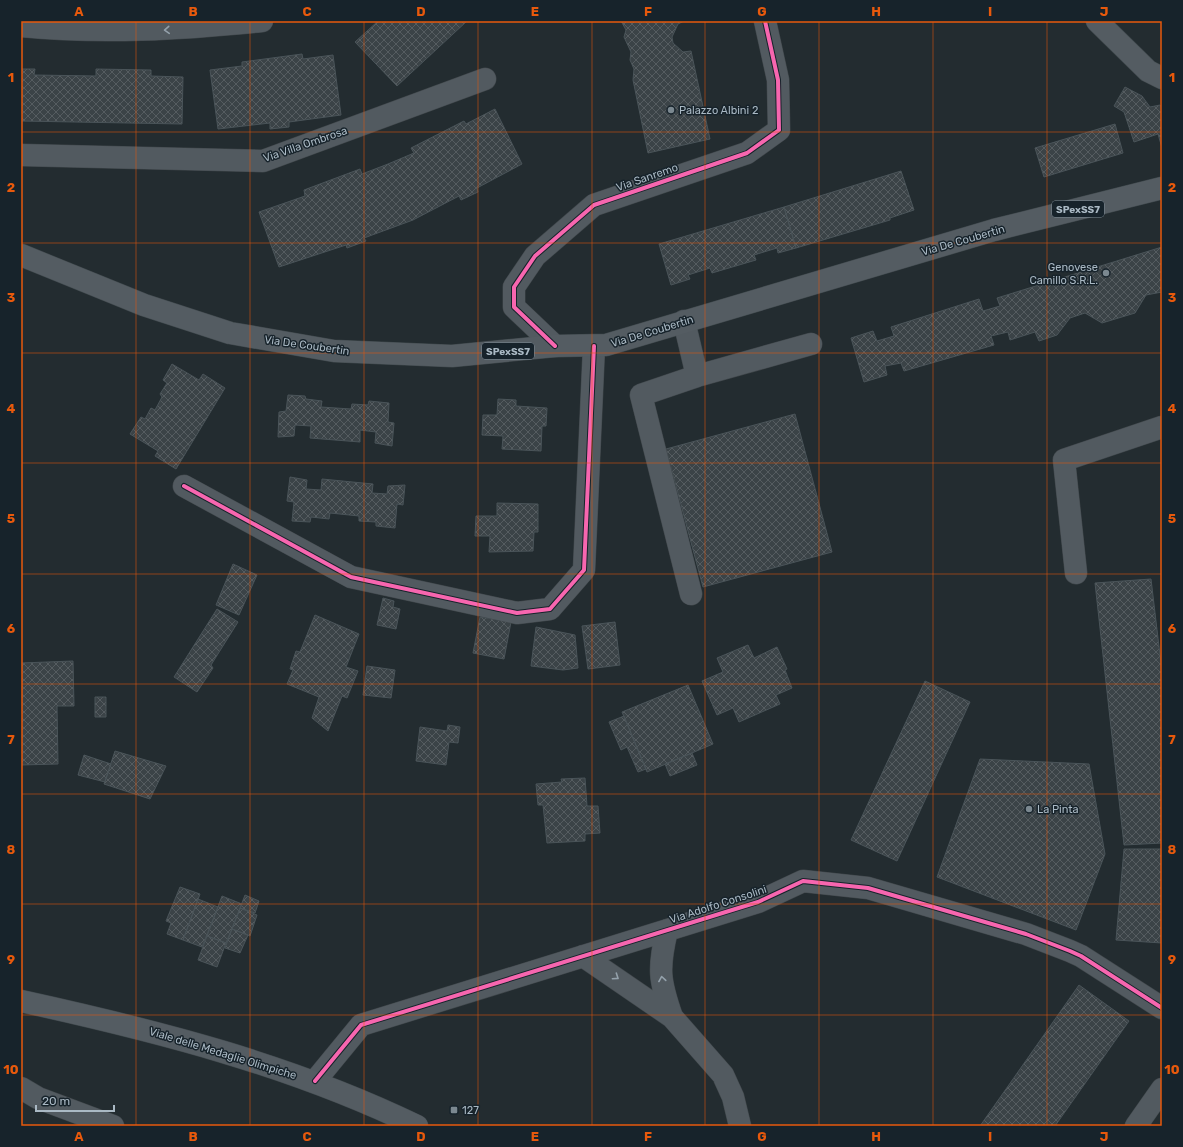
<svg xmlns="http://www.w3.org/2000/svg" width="1183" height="1147" font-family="Rubik,sans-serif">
	<defs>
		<pattern id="building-cross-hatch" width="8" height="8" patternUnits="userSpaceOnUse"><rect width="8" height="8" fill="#3b4347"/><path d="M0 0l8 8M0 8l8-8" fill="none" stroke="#555c60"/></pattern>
	</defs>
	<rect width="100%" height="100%" fill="#232c30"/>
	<path fill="url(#building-cross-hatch)" stroke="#4a5459" d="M378 21H467L397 86 355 42Z
		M621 21H684L678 24 672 37 673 43 683 52 691 51 710 139 648 153 633 80 634 69 630 60 631 52 624 37 626 30Z
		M302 54 303 59 333 55 341 115 289 122V127L270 129V123L218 129 210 70 242 66V62Z
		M21 69H35L34 75 96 76V69L151 70V76L183 77 182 124 21 121Z
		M1125 87 1142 96 1150 107 1160 105 1162 108V148L1158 134 1134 142 1124 112 1114 106Z
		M495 109 522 164 477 188 478 192 461 200 459 196 413 220 364 238 366 241 347 248 346 245 279 267 259 212 305 196 304 190 360 169 362 174 388 164 414 153 411 148 464 121 466 124Z
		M1115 124 1123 153 1044 177 1035 148Z
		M901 171 914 210 890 218V220L796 248 784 207Z
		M784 207 796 248 778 253 777 248 754 255 756 260 712 273 710 268 688 275 690 279 671 285 659 244Z
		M1162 247V292L1146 295 1135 313 1102 323 1085 313 1070 318 1057 335 1039 341 1035 332 1010 340 1008 332 991 336 994 345 904 371 901 363 885 366 887 375 864 382 851 338 873 331 877 341 894 336 891 327 979 299 983 311 1000 306 997 298Z
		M172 364 199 380 203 374 225 388 176 469 155 456 158 451 130 434 141 417 145 419 151 408 155 410 162 397 160 394 167 383 163 380Z
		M288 395 305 396 306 399 322 401 321 407 351 409 352 404 368 405 369 401 389 403 388 422 394 423 392 446 375 443 376 432 360 430V442L310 438 311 426 295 425 294 436 278 437 279 412 286 411Z
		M498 399 516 400V406L547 408 546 426H542L541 451 502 449 503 436 482 435 483 415H497Z
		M795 414 832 552 703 587 666 449Z
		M290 477 307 480 306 489 321 490 322 479 373 484 372 493 387 494 388 486 405 485 403 505 397 504 395 528 376 526V522L359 521V516L330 513 329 519 311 517 310 522 292 521 294 502 287 501Z
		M497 503 538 504V532H534L533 551 489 552 490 536H475L476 516H497Z
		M233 564 257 575 239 615 216 605Z
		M1151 579 1162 672V843L1124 845 1095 583Z
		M383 598 394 601 393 607 400 609 396 629 377 625Z
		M217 609 238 622 211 665 213 668 197 692 174 677Z
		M315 615 359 634 346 667 358 671 347 698 342 696 328 731 312 718 319 697 287 684 293 670 290 669 296 651 300 652Z
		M480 617 511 622 504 659 473 653Z
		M615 622 620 665 588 669 582 626Z
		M536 627 575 635 578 668 563 670 531 666Z
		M748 645 754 658 777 647 787 669 785 670 792 688 776 695 780 704 739 722 733 708 717 715 702 681 723 672 717 658Z
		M73 661 74 706H57L58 764 21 765V663Z
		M367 666 395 670 391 698 363 695Z
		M925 681 970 702 897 861 851 840Z
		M688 685 713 744 647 772 622 712Z
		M95 697H106V717H95Z
		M624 716 646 769 638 772 627 747 621 750 609 722Z
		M448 725 460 727 458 743 449 742 446 765 416 761 420 727 447 731Z
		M115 751 166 766 150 799 104 784Z
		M692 753 697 765 670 776 665 764Z
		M84 755 111 764 105 782 78 775Z
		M980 759 1089 764 1105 854 1076 930 937 877Z
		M585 778 587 806H598L600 833 585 834V841L547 843 543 805H538L536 784 562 782 561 779Z
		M1124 849H1162V943L1116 940Z
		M180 887 200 894 183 940 167 934 171 923 166 921Z
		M245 895 259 901 255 913 240 908Z
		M222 896 242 904 226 943 207 936Z
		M198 899 218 907 202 947 183 940Z
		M240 908 257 915 250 936 232 929Z
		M232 929 248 935 240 953 225 948Z
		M207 936 226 943 217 967 198 960Z
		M1079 985 1129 1021 1055 1126H980Z"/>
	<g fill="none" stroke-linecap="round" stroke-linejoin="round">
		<defs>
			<path id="minor" d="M21 26C102 34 182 29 262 21
				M21 155 263 161 485 79
				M684 321 697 376 811 344
				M555 346 514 307V287L535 256 594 205 747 153 779 130 778 80 765 21
				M184 486 351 577 517 613 550 609 584 570 594 346
				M1076 573 1064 460 1162 427
				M691 594 641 395 697 376
				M667 930C658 968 659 980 672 1017
				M583 956 672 1017 723 1075 733 1097 740 1126
				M315 1081 361 1025 758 902 803 881 868 888 1026 934 1070 951 1081 956 1162 1008
				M21 1088 38 1098 113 1126
				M1136 1126 1162 1089"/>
			<path id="major" d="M1097 21 1148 71 1162 78
				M21 255 144 305 230 333 334 351 452 356 555 346 606 345 994 230 1162 188
				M21 1001C158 1031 291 1065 417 1126"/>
		</defs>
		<use href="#minor" stroke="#40474b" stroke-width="23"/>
		<use href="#major" stroke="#40494d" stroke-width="23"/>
		<use href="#minor" stroke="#525a60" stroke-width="22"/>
		<use href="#major" stroke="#545c62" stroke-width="22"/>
		<defs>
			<path id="cycleway" d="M555 346 514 307V287L535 256 594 205 747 153 779 130 778 80 765 21
				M184 486 351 577 517 613 550 609 584 570 594 346
				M315 1081 361 1025 758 902 803 881 868 888 1026 934 1070 951 1081 956 1162 1008"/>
		</defs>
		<use href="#cycleway" stroke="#17232b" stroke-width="6"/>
		<use href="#cycleway" stroke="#f766af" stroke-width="4"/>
	</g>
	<defs><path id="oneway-chevron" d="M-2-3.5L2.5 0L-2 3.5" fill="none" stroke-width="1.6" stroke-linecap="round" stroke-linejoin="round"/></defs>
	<g stroke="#94a1ab">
		<use href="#oneway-chevron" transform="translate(167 30) rotate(176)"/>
		<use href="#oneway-chevron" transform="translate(616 977) rotate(34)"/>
		<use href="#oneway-chevron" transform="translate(662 979) rotate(-99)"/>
	</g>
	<path fill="none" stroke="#e8590c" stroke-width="1" stroke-opacity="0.55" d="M136 21V1126M250 21V1126M364 21V1126M478 21V1126M592 21V1126M705 21V1126M819 21V1126M933 21V1126M1047 21V1126M21 132H1162M21 243H1162M21 353H1162M21 463H1162M21 574H1162M21 684H1162M21 794H1162M21 904H1162M21 1015H1162"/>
	<g fill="#7b8890" stroke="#17232b" stroke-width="1.5">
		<circle cx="671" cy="110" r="4"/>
		<circle cx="1106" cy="273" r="4"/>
		<circle cx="1029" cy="809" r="4"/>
		<rect x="450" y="1106" width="8" height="8" rx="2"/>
	</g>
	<g text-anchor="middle" stroke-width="3" stroke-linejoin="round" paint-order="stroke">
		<g fill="#17232b" stroke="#7e8c96" stroke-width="1">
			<rect x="1052" y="201" width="52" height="16" rx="3"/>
			<rect x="482" y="343" width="52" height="16" rx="3"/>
		</g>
		<g font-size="10" font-weight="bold" fill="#aab9c4">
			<text x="1078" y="213">SPexSS7</text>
			<text x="508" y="355">SPexSS7</text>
		</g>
		<g font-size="11" fill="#aab9c4" stroke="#17232b" text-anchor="start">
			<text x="679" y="114">Palazzo Albini 2</text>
			<text x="1098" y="271" text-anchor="end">Genovese<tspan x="1098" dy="13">Camillo S.R.L.</tspan></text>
			<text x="1037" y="813">La Pinta</text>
			<text x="462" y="1114">127</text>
		</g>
		<g font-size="11" fill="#aab9c4" stroke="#17232b">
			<text transform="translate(305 144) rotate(-19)" y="4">Via Villa Ombrosa</text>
			<text transform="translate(647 177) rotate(-19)" y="4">Via Sanremo</text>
			<text transform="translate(963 240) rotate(-16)" y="4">Via De Coubertin</text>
			<text transform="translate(652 331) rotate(-17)" y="4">Via De Coubertin</text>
			<text transform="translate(307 345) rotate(8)" y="4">Via De Coubertin</text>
			<text transform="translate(718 904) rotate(-18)" y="4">Via Adolfo Consolini</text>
			<text transform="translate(223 1053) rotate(17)" y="4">Viale delle Medaglie Olimpiche</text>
		</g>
	</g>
	<rect width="1183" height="1147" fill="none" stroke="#17232b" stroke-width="44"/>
	<path d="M36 1105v6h78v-6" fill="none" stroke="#aab9c4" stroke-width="2"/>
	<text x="42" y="1105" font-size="12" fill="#aab9c4" stroke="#17232b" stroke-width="3" paint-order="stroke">20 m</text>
	<rect x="22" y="22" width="1139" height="1103" fill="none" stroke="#e8590c" stroke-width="1.5"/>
	<g font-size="13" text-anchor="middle" font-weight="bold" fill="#e8590c">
		<text x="79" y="16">A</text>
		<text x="193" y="16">B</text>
		<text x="307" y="16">C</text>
		<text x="421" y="16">D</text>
		<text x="535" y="16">E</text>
		<text x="648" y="16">F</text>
		<text x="762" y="16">G</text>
		<text x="876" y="16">H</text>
		<text x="990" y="16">I</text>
		<text x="1104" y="16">J</text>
		<text x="11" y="82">1</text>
		<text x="1172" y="82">1</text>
		<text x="11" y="192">2</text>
		<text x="1172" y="192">2</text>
		<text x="11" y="302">3</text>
		<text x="1172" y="302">3</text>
		<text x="11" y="413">4</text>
		<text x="1172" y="413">4</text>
		<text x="11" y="523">5</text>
		<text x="1172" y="523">5</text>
		<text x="11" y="633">6</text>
		<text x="1172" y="633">6</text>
		<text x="11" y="744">7</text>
		<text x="1172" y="744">7</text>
		<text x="11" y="854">8</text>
		<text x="1172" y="854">8</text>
		<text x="11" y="964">9</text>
		<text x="1172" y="964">9</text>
		<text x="11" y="1074">10</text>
		<text x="1172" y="1074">10</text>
		<text x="79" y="1141">A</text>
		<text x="193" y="1141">B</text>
		<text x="307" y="1141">C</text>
		<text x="421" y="1141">D</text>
		<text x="535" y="1141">E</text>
		<text x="648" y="1141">F</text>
		<text x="762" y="1141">G</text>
		<text x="876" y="1141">H</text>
		<text x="990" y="1141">I</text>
		<text x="1104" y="1141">J</text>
	</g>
</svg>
